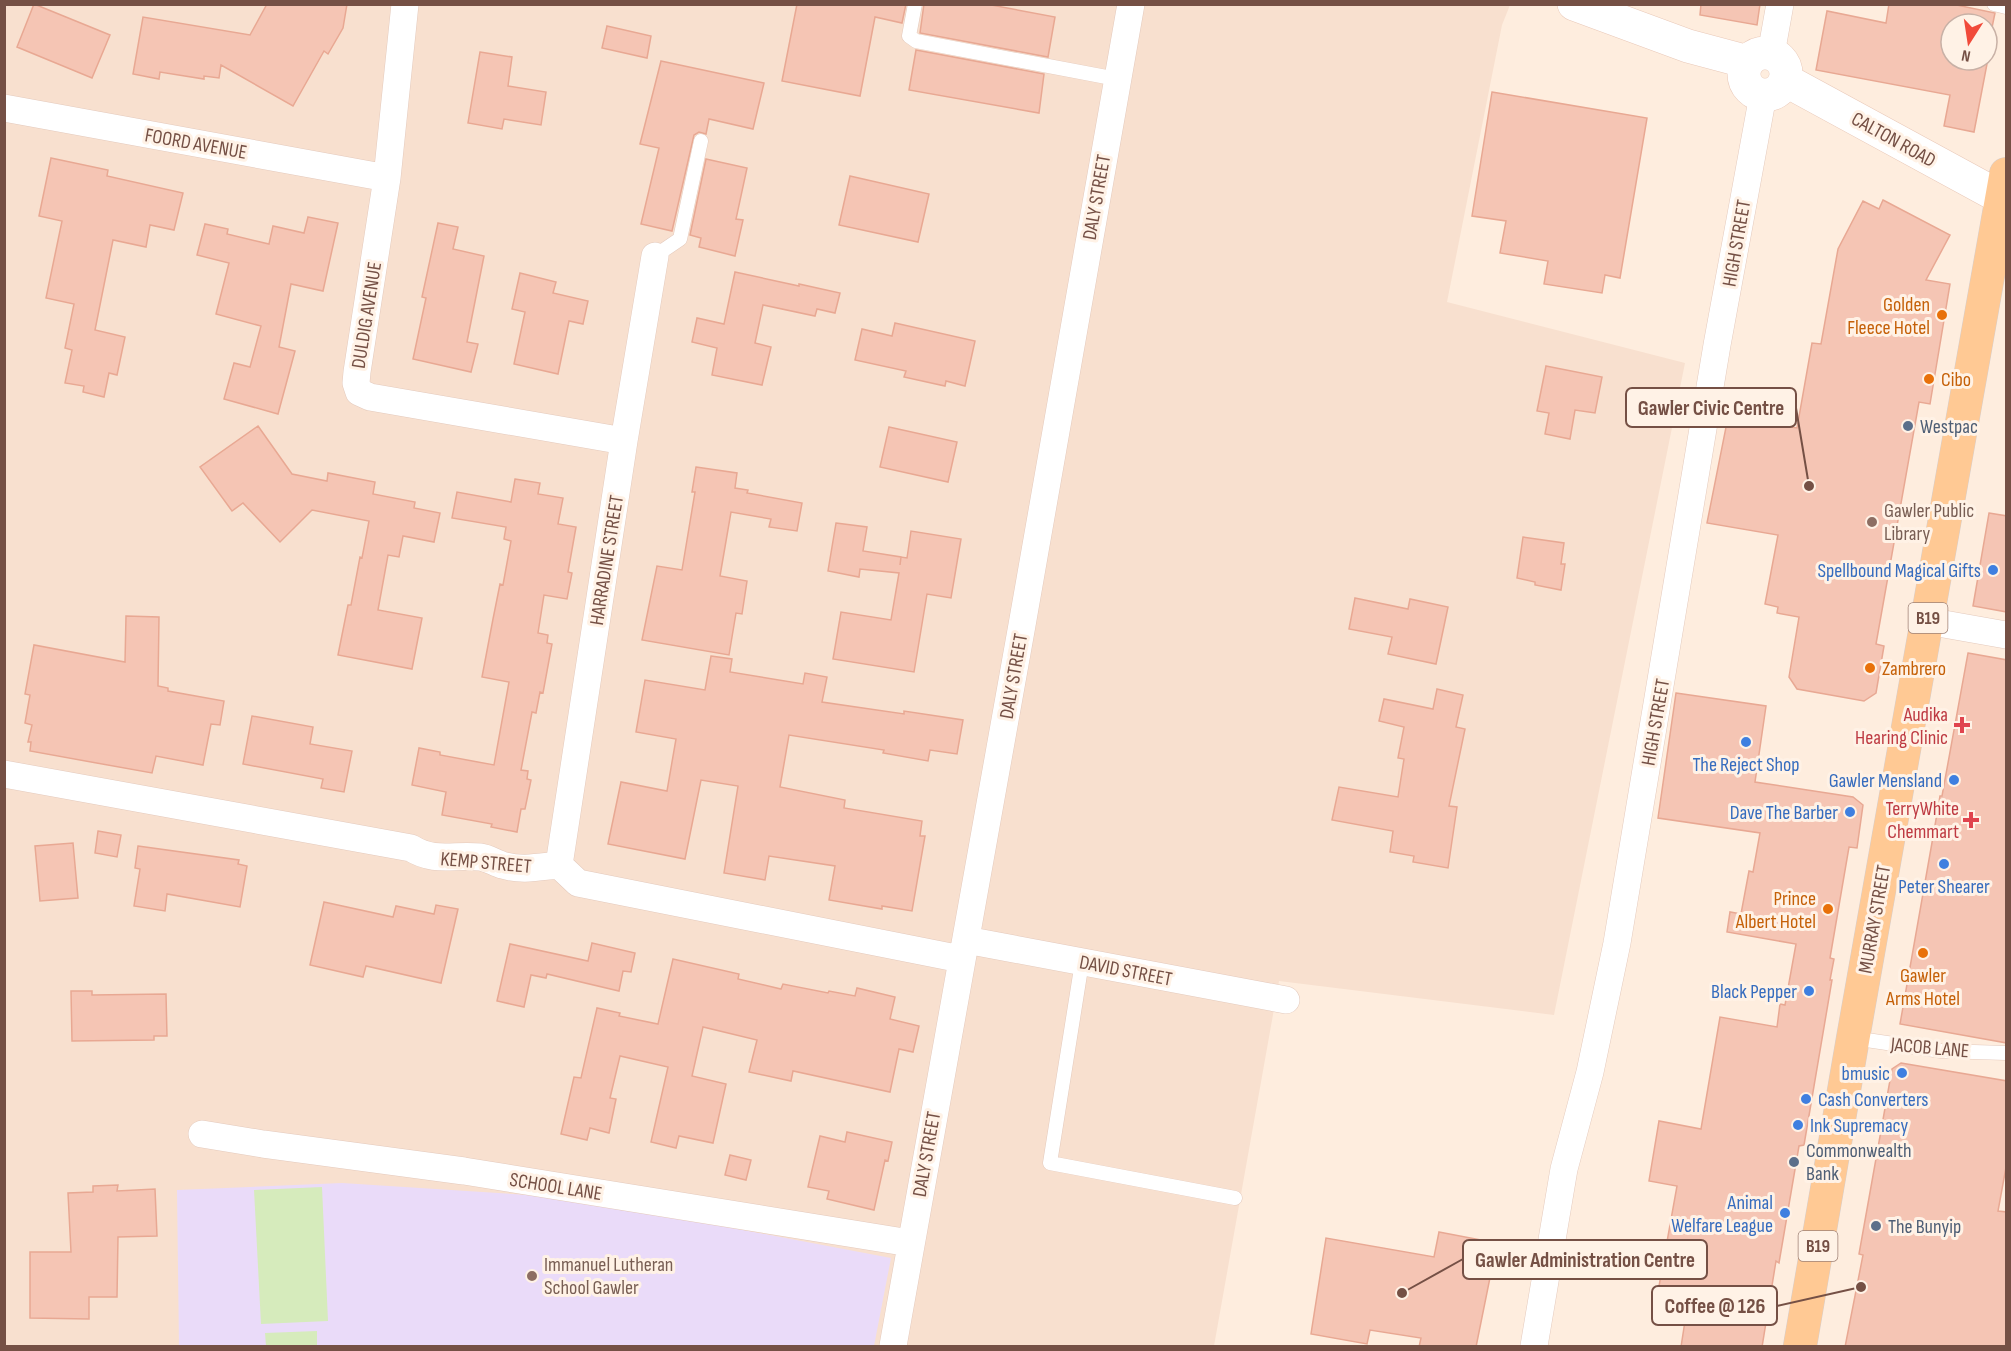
<svg xmlns="http://www.w3.org/2000/svg" width="2011" height="1351" font-family="'Sofia Sans Condensed',sans-serif">
	<rect width="100%" height="100%" fill="#feedde"/>
	<path fill="#f8e0cf" d="M5 5H1510L1502 25 1447 302 1685 363 1554 1015 1279 981 1214 1346H5Z"/>
	<path fill="#eadbf9" d="M342 1183 575 1198 891 1258 874 1346H179L177 1190Z"/>
	<path fill="#d6ebbc" d="M322 1187 328 1321 261 1324 254 1190Z
		M317 1331V1346H266L265 1333Z"/>
	<path fill="#f5c5b4" stroke="#e8a893" stroke-width="1.5" fill-rule="evenodd" d="M34 4 110 35 92 78 17 47Z
		M267 4H347L343 28 328 54 324 51 293 106 221 65 219 78 204 76V79L160 72 159 79 133 74 143 17 250 35Z
		M797 4H906L902 23 875 17 860 96 782 81Z
		M924 4H986L1055 17 1048 57 920 33Z
		M1701 4H1760L1757 25 1700 15Z
		M1889 4H1952L1995 13 1989 42 1991 43 1974 132 1944 126 1950 95 1816 70 1827 11 1886 23ZM1951 24H1987V60H1951Z
		M607 26 651 36 647 58 602 48Z
		M916 50 1044 74 1039 113 909 90Z
		M480 52 512 57 508 86 546 92 541 125 504 119 502 129 468 123Z
		M661 61 764 83 753 129 709 119 706 134 699 132 694 135 672 231 641 224 659 148 640 144Z
		M1492 92 1647 118 1620 278 1605 275 1602 293 1544 284 1548 261 1500 253 1506 221 1472 216Z
		M51 158 108 170 107 176 183 193 174 230 150 225 146 247 113 240 95 330 125 337 117 375 109 373 104 397 83 392 84 386 65 383 72 350 65 348 74 304 46 298 62 221 39 216Z
		M706 159 747 168 736 219 743 220 735 256 699 247 701 238 690 235Z
		M850 176 929 194 918 242 839 225Z
		M1883 200 1950 235 1926 280 1950 284 1930 404 1919 402 1876 644 1884 646 1876 693 1864 701 1797 689 1789 677 1799 617 1777 613 1778 607 1765 604 1778 535 1707 523 1728 417 1797 428 1812 343 1821 344 1838 249 1863 201 1879 209Z
		M308 217 338 223 323 291 291 284 279 347 295 351 278 414 224 399 234 363 250 367 261 326 216 314 229 263 197 255 205 224 228 229 227 234 269 244 273 226 304 233Z
		M438 223 458 227 453 249 484 256 467 342 478 344 471 372 413 359 426 298 422 297Z
		M735 272 799 286V284L840 293 835 313 817 309 815 316 763 305 755 343 771 347 762 385 712 375 717 348 692 342 697 318 724 324Z
		M520 273 556 282 553 293 588 301 583 324 569 321 558 374 514 364 525 312 512 309Z
		M895 323 975 341 965 386 946 381 945 386 904 377 906 371 855 360 862 329 892 336Z
		M1546 366 1602 377 1595 413 1575 410 1570 439 1545 434 1549 413 1537 411Z
		M258 426 292 474 327 481 328 473 375 482 373 494 415 502 414 508 440 513 434 542 403 536 399 557 388 555 378 610 422 618 412 669 338 655 348 605H351L360 557 362 558 369 521 312 510 280 542 243 503 232 511 200 467Z
		M889 427 957 442 948 482 880 467Z
		M696 467 737 473 735 488 748 490 747 493 802 503 797 531 769 527 771 519 731 512 720 576 747 581 742 614 736 613 729 655 642 640 657 566 682 570 695 492H692Z
		M515 479 540 483 538 494 563 498 558 524 576 527 568 572 572 573 567 599 544 595 538 633 548 635 547 643 552 644 543 693 540 692 536 713 532 712 521 770 528 771 527 779 531 780 525 809H521L517 832 491 827 492 824 442 815 446 792 412 785 419 748 440 752V755L494 765 509 682 482 677 493 619 500 584 503 585 511 541 504 539 506 527 452 518 457 492 511 502Z
		M1989 513 2007 516V612L1973 606Z
		M836 523 867 527 863 551 901 557 900 565 901 557 907 558 911 531 961 539 951 598 927 594 914 672 833 659 841 612 891 620 899 573 860 569 859 577 828 571Z
		M1523 537 1564 543 1561 564H1565L1561 590 1535 585V582L1517 578Z
		M1355 598 1408 609 1410 599 1448 607 1436 664 1388 654 1392 637 1349 629Z
		M126 616 159 617 158 686 168 688V691L224 701 220 725 211 724 203 765 156 756 152 773 30 751 31 742H28L32 725 25 723 30 695 25 694 34 645 125 662Z
		M1968 653 2007 660V1043L1900 1024 1933 837 1940 796H1942Z
		M711 656 732 659 730 672 803 684 805 673 827 677 822 702 904 714V711L963 720 957 754 930 750 928 761 883 753 884 750 789 735 780 787 845 800 844 808 922 821 920 836H925L912 911 882 906V909L829 900 835 866 769 856 765 880 724 873 738 786 701 780 685 859 608 844 621 782 667 791 676 739 636 732 645 680 705 690Z
		M1437 689 1463 695 1456 727 1465 729 1449 806 1457 807 1448 868 1413 862 1414 856 1390 852 1393 831 1332 820 1339 787 1398 797 1404 759 1398 758 1404 727 1379 721 1384 699 1433 709Z
		M1676 693 1766 706 1755 782 1853 797 1863 805 1857 848 1849 847 1830 958 1834 959 1830 980H1832L1804 1145 1799 1146 1779 1263 1776 1261 1762 1347H1681L1687 1308 1656 1303 1677 1186 1649 1181 1659 1121 1701 1129 1720 1017 1777 1027 1780 1004 1785 1005 1796 944 1727 932 1730 912 1741 914 1749 871 1753 872 1760 833 1658 818Z
		M252 716 313 727 310 744 352 751 344 792 321 788 323 779 243 764Z
		M98 831 121 835 117 857 95 853Z
		M73 843 78 898 40 901 35 846Z
		M138 846 239 860 238 864 247 866 240 907 167 894 165 911 134 906 140 869 135 868Z
		M324 902 393 917 396 906 434 914 436 905 458 909 441 983 366 966 363 977 310 965Z
		M592 943 635 953 631 972 623 971 619 991 547 974 546 978 531 975 524 1007 497 1001 510 944 588 961Z
		M673 959 739 974 738 979 781 989 783 984 828 993 829 991 855 996 857 988 895 997 890 1019 919 1026 913 1052 899 1049 890 1092 793 1071 791 1081 749 1072 757 1040 703 1027 692 1076 726 1084 713 1143 679 1136 676 1148 651 1142 668 1067 620 1056 610 1098 616 1099 609 1133 590 1128 587 1140 561 1134 574 1077 581 1078 597 1008 620 1013 619 1016 658 1024Z
		M71 991H92V995L166 994 167 1036H154V1040L72 1041Z
		M1901 1063 2007 1081V1162L1998 1211 2007 1212V1347H1845L1863 1255 1859 1254 1892 1069Z
		M847 1132 892 1142 888 1161 885 1160 874 1210 827 1199 829 1191 808 1187 820 1136 845 1142Z
		M730 1155 751 1160 746 1180 725 1175Z
		M118 1185 117 1191 155 1189 157 1236 118 1237 117 1297H89V1319L30 1318V1252H71L68 1193 93 1192V1186Z
		M1439 1232 1497 1243 1476 1347H1419L1421 1338 1370 1330 1367 1344 1311 1334 1326 1238 1434 1257Z"/>
	<g fill="none" stroke-linecap="round" stroke-linejoin="round">
		<defs>
			<path id="service" d="M915 4 909 36 916 41 1117 79
				M1994 4 2006 7
				M655 256 680 239 701 141
				M1082 962 1050 1163 1235 1198
				M1853 1038 1941 1051 2006 1053"/>
			<path id="minor" d="M405 4 387 178 357 372 356 383 359 392 370 397 624 441
				M1771 54 1780 4
				M4 108 387 178
				M1927 621 2006 635
				M4 774 411 848C435 863 454 854 480 857 488 858 495 863 502 865 521 871 539 867 559 865
				M559 865 624 441 655 256
				M559 865 578 883 961 959
				M966 940 1286 1000
				M202 1134 263 1144 464 1171 910 1243
				M893 1346 1022 625 1131 4
				M1534 1346 1564 1169 1590 1072 1617 943 1717 345 1763 95"/>
			<path id="secondary" d="M1574 4 1688 46 1748 62
				M1744 74a21 21 0 1 1 42 0a21 21 0 1 1-42 0Z
				M1785 80 2002 198"/>
			<path id="primary" d="M1800 1346 1853 1038 2006 174"/>
		</defs>
		<use href="#service" stroke="#e4cabd" stroke-width="15"/>
		<use href="#minor" stroke="#e4cabd" stroke-width="28"/>
		<use href="#secondary" stroke="#e9c9b9" stroke-width="34"/>
		<use href="#primary" stroke="#d8cecb" stroke-width="34"/>
		<use href="#service" stroke="#fff" stroke-width="14"/>
		<use href="#minor" stroke="#fff" stroke-width="27"/>
		<use href="#secondary" stroke="#fff" stroke-width="33"/>
		<use href="#primary" stroke="#ffc994" stroke-width="33"/>
	</g>
	<g fill="#e8710a" stroke="#fff2e6" stroke-width="2">
		<circle cx="1942" cy="315" r="6"/>
		<circle cx="1929" cy="379" r="6"/>
		<circle cx="1870" cy="668" r="6"/>
		<circle cx="1828" cy="909" r="6"/>
		<circle cx="1923" cy="953" r="6"/>
	</g>
	<g fill="#5c6f8a" stroke="#fff2e6" stroke-width="2">
		<circle cx="1908" cy="426" r="6"/>
		<circle cx="1794" cy="1162" r="6"/>
		<circle cx="1876" cy="1226" r="6"/>
	</g>
	<g fill="#8d6e63" stroke="#fff2e6" stroke-width="2">
		<circle cx="1872" cy="522" r="6"/>
		<circle cx="532" cy="1276" r="6"/>
	</g>
	<g fill="#3f7fe0" stroke="#fff2e6" stroke-width="2">
		<circle cx="1993" cy="570" r="6"/>
		<circle cx="1746" cy="742" r="6"/>
		<circle cx="1954" cy="780" r="6"/>
		<circle cx="1850" cy="812" r="6"/>
		<circle cx="1944" cy="864" r="6"/>
		<circle cx="1809" cy="991" r="6"/>
		<circle cx="1902" cy="1073" r="6"/>
		<circle cx="1806" cy="1099" r="6"/>
		<circle cx="1798" cy="1125" r="6"/>
		<circle cx="1785" cy="1213" r="6"/>
	</g>
	<g fill="#e0444e" stroke="#fff2e6" stroke-width="2">
		<path d="M1959 716h6v6h6v6h-6v6h-6v-6h-6v-6h6z"/>
		<path d="M1968 811h6v6h6v6h-6v6h-6v-6h-6v-6h6z"/>
	</g>
	<g text-anchor="middle" stroke-width="6" stroke-linejoin="round" paint-order="stroke">
		<g fill="#fff2e6" stroke="#9e8175" stroke-width="1.5">
			<rect x="1908.5" y="603" width="39" height="30" rx="4.5"/>
			<rect x="1798.5" y="1231" width="39" height="30" rx="4.5"/>
		</g>
		<g font-size="18" font-weight="bold" fill="#755045">
			<text x="1928" y="624">B19</text>
			<text x="1818" y="1252">B19</text>
		</g>
		<g font-size="20" fill="#755045" stroke="#fff2e6">
			<text transform="translate(1894 139) rotate(29)" y="7">CALTON ROAD</text>
			<text transform="translate(196 143) rotate(10)" y="7">FOORD AVENUE</text>
			<text transform="translate(1096 197) rotate(-80)" y="7">DALY STREET</text>
			<text transform="translate(1736 243) rotate(-80)" y="7">HIGH STREET</text>
			<text transform="translate(366 315) rotate(-81)" y="7">DULDIG AVENUE</text>
			<text transform="translate(606 560) rotate(-81)" y="7">HARRADINE STREET</text>
			<text transform="translate(1013 676) rotate(-80)" y="7">DALY STREET</text>
			<text transform="translate(1655 722) rotate(-80)" y="7">HIGH STREET</text>
			<text transform="translate(486 862) rotate(5)" y="7">KEMP STREET</text>
			<text transform="translate(1874 919) rotate(-80)" y="7">MURRAY STREET</text>
			<text transform="translate(1126 970) rotate(11)" y="7">DAVID STREET</text>
			<text transform="translate(1930 1047) rotate(5)" y="7">JACOB LANE</text>
			<text transform="translate(926 1154) rotate(-80)" y="7">DALY STREET</text>
			<text transform="translate(556 1186) rotate(9)" y="7">SCHOOL LANE</text>
		</g>
		<g font-size="20" fill="#c56008" stroke="#fff2e6" text-anchor="end">
			<text x="1930" y="311">Golden<tspan x="1930" dy="23">Fleece Hotel</tspan></text>
			<text x="1941" y="386" text-anchor="start">Cibo</text>
			<text x="1882" y="675" text-anchor="start">Zambrero</text>
			<text x="1816" y="905">Prince<tspan x="1816" dy="23">Albert Hotel</tspan></text>
			<text x="1923" y="982" text-anchor="middle">Gawler<tspan x="1923" dy="23">Arms Hotel</tspan></text>
		</g>
		<g font-size="20" fill="#4e5e75" stroke="#fff2e6" text-anchor="start">
			<text x="1920" y="433">Westpac</text>
			<text x="1806" y="1157">Commonwealth<tspan x="1806" dy="23">Bank</tspan></text>
			<text x="1888" y="1233">The Bunyip</text>
		</g>
		<g font-size="20" fill="#785e54" stroke="#fff2e6" text-anchor="start">
			<text x="1884" y="517">Gawler Public<tspan x="1884" dy="23">Library</tspan></text>
			<text x="544" y="1271">Immanuel Lutheran<tspan x="544" dy="23">School Gawler</tspan></text>
		</g>
		<g font-size="20" fill="#366cbe" stroke="#fff2e6" text-anchor="end">
			<text x="1981" y="577">Spellbound Magical Gifts</text>
			<text x="1746" y="771" text-anchor="middle">The Reject Shop</text>
			<text x="1942" y="787">Gawler Mensland</text>
			<text x="1838" y="819">Dave The Barber</text>
			<text x="1944" y="893" text-anchor="middle">Peter Shearer</text>
			<text x="1797" y="998">Black Pepper</text>
			<text x="1890" y="1080">bmusic</text>
			<text x="1818" y="1106" text-anchor="start">Cash Converters</text>
			<text x="1810" y="1132" text-anchor="start">Ink Supremacy</text>
			<text x="1773" y="1209">Animal<tspan x="1773" dy="23">Welfare League</tspan></text>
		</g>
		<g font-size="20" fill="#be3a42" stroke="#fff2e6" text-anchor="end">
			<text x="1948" y="721">Audika<tspan x="1948" dy="23">Hearing Clinic</tspan></text>
			<text x="1959" y="815">TerryWhite<tspan x="1959" dy="23">Chemmart</tspan></text>
		</g>
	</g>
	<path fill="none" stroke="#755045" stroke-width="2" d="M1809 486L1796 408M1402 1293L1463 1259M1861 1287L1777 1306"/>
	<g fill="#755045" stroke="#fff2e6" stroke-width="2">
		<circle cx="1809" cy="486" r="6"/>
		<circle cx="1402" cy="1293" r="6"/>
		<circle cx="1861" cy="1287" r="6"/>
	</g>
	<g fill="#fff2e6" stroke="#755045" stroke-width="2">
		<rect x="1626" y="388" width="170" height="39" rx="6"/>
		<rect x="1463" y="1240" width="244" height="39" rx="6"/>
		<rect x="1652" y="1286" width="125" height="39" rx="6"/>
	</g>
	<g font-size="21" text-anchor="middle" font-weight="bold" fill="#755045">
		<text x="1711" y="415">Gawler Civic Centre</text>
		<text x="1585" y="1267">Gawler Administration Centre</text>
		<text x="1715" y="1313">Coffee @ 126</text>
	</g>
	<rect width="2011" height="1351" fill="none" stroke="#755045" stroke-width="12"/>
	<g transform="translate(1969 42) rotate(192)"><circle r="28" fill="#fff2e6" stroke="#c8b1a6" stroke-width="1.5"/>
	<path d="M0-4.5L10 22L0 15L-10 22Z" fill="#f14a3a"/>
	<text y="-9" font-size="16" font-weight="bold" text-anchor="middle" fill="#755045">N</text>
	</g>
</svg>
